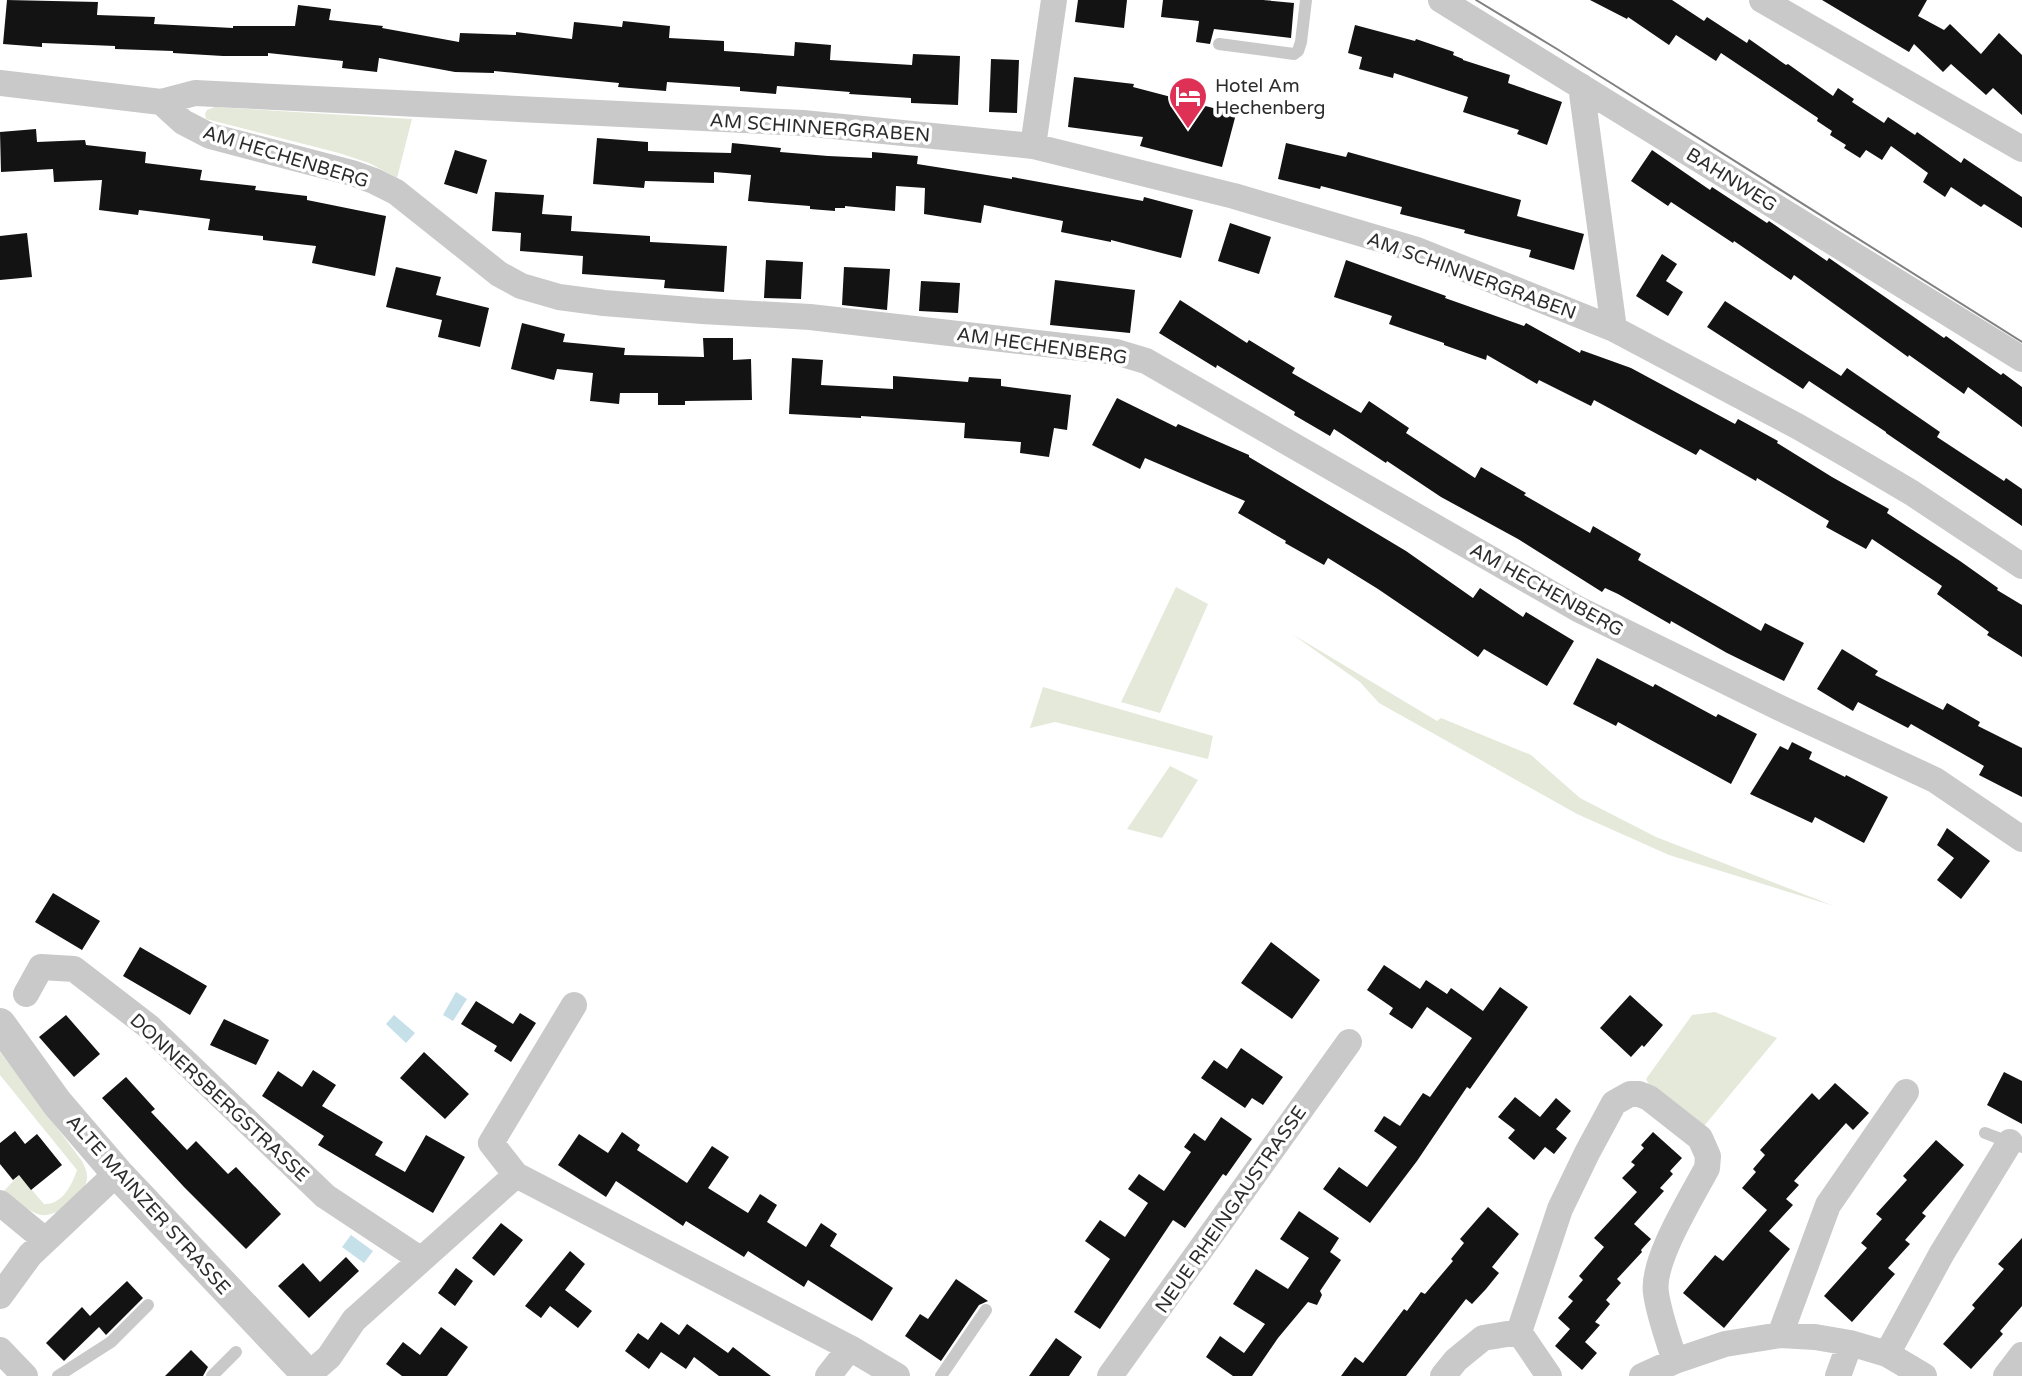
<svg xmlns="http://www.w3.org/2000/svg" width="2022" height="1376" font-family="'Varela Round',sans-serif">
	<rect width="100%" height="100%" fill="#fff"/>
	<path fill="#e4e9d9" d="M215 107 412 119 397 178 369 163 339 153 206 119 205 114 207 110Z
		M1176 587 1208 604 1160 713 1121 702Z
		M1292 634 1437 721 1441 718 1531 755 1580 798 1656 837 1834 906 1669 855 1577 814 1379 703 1360 682Z
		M1043 687 1213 736 1208 759 1055 722 1030 728Z
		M1170 766 1198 780 1162 838 1127 829Z
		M1715 1012 1777 1038 1704 1126 1650 1087 1646 1079 1692 1015Z
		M0 1052 82 1161C84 1165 87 1171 87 1176 88 1195 58 1217 41 1215 28 1212 14 1198 4 1191L19 1175 44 1204C62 1205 72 1185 77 1170L0 1075Z"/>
	<path fill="#c6e0e9" d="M456 992 467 999 453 1021 443 1015Z
		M394 1015 415 1033 406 1043 386 1024Z
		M351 1235 373 1251 364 1263 342 1247Z"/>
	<path fill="#131313" d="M7 0 98 2 97 15 155 17 154 24 233 28V26H295L298 5 331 9 329 20 383 26 382 28 459 42 460 33 516 35V32L572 39 574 22 622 27 623 21 670 26 669 38 724 41V51L794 56 795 42 831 45 830 60 912 65 913 54 960 56 958 105 911 103V98L849 94 850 92 777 86 776 94 740 91V87L667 82 666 91 618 87 619 83 494 71V73L455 72 379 58 377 72 342 68 343 61 268 53V56H223L173 53V51L115 49V46L42 43V47L3 44Z
		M1078 0H1127L1124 28 1075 22Z
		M1163 0H1263L1294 3 1291 38 1214 29 1210 44 1196 42 1199 21 1161 17Z
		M1590 0H1672L1704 21 1707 17 1747 43 1749 39 1786 65 1788 64 1833 96 1838 88 1854 99 1852 102 1884 123 1888 117 1915 135 1917 132 1961 163 1964 158 2022 197V228L1984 204 1981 207 1951 187 1945 197 1923 182 1928 173 1891 146 1882 160 1866 150 1860 158 1844 148 1846 145 1830 135 1832 131 1817 121 1818 118 1721 53 1716 61 1676 35 1669 45 1628 17 1627 19Z
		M1822 0H1927L1918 16 1944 30 1950 24 1981 54 1999 33 2022 55V115L1993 88 1986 95 1951 64 1943 72 1914 44 1909 52Z
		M1355 25 1415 41 1416 39 1454 52 1453 55 1463 59V60L1510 75 1508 83 1562 102 1547 145 1517 134 1519 130 1463 112 1468 97 1394 73 1393 78 1359 69 1362 57 1348 53Z
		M991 59 1019 60 1017 113 989 112Z
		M1074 77 1134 84 1133 87 1236 114 1222 167 1140 146 1143 137 1068 127Z
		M36 129 37 142 85 140 86 145 146 152 145 163 202 170 200 180 256 186 255 190 307 196V200L386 216 375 276 312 263 316 246 263 240V236L208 230 210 219 139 210 138 215 99 210 102 180 54 182 53 169 1 172 0 132Z
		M597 138 648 142V151L731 153 732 143 781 148 780 152 828 156 872 158V152L918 156 917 164 1012 179V177L1143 201 1144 197 1193 210 1181 258 1111 240V242L1061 232 1063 221 984 205 981 223 924 214 925 188 896 186 895 211 845 206V208H835V211L810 209V206L748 201 751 175 714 172V183L645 181 644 188 593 184Z
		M1286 143 1346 157 1348 152 1521 200 1517 216 1584 234 1574 270 1529 257 1531 250 1464 233 1465 230 1400 214 1402 207 1321 186 1320 189 1278 179Z
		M455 150 487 160 477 194 444 184Z
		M1652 150 1710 190 1712 187 1767 223 1769 221 1827 261 1829 258 1944 338 1946 336 2001 375 2003 373 2022 387V427L1968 387 1964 394 1909 355 1908 357 1794 275 1791 280 1734 241 1733 243 1671 202 1668 206 1631 181Z
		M495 192 544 195 542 214 572 216 571 231 650 236V242L727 246 724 292 664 288 665 280 582 274 583 256 520 251 521 233 492 231Z
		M1230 223 1271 237 1259 274 1218 261Z
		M27 233 32 277 0 280V236Z
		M1662 254 1677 264 1666 281 1683 292 1668 316 1636 296Z
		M766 260 803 262 801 299 764 298Z
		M1346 260 1446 296 1445 298 1524 326 1526 323 1580 353 1581 350 1631 368 1735 424 1738 419 1778 441 1777 443 1832 477 1889 509 1887 513 1960 561 1998 588 1997 590 2022 605V657L1987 635 1989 632 1937 594 1942 586 1872 539 1866 549 1826 527 1829 521 1757 478 1756 481 1700 449 1696 455 1594 400 1591 406 1539 380 1537 384 1487 355 1486 360 1444 345V343L1389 324 1392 316 1334 297Z
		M396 267 441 277 436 295 489 308 480 347 438 337 442 320 386 307Z
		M844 267 890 269 887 310 842 305Z
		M1055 280 1135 290 1130 333 1050 325Z
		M921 281 960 283 958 313 919 311Z
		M1180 300 1247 343 1249 340 1295 368 1292 373 1361 413 1369 401 1409 428 1406 433 1475 478 1481 467 1526 493 1524 495 1590 533 1593 526 1641 554 1638 560 1761 631 1765 623 1804 643 1784 681 1727 653 1671 621 1670 624 1618 594 1605 588 1602 592 1518 539 1441 497 1387 461 1386 463 1334 429 1330 436 1294 415 1295 412 1217 365 1216 368 1159 333Z
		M1725 301 1841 376 1847 368 1940 432 1937 437 2004 481 2006 478 2022 489V526L1886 433V432L1809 381 1803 389 1707 327Z
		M522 323 565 334 563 342 625 348 624 355 704 357 703 338H733V360L751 359 752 400 685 401V405H658V393H620L619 404 590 401 593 373 557 369 554 380 511 369Z
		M792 358 823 360 821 385 893 389V376L968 382 969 377 1001 379V386L1071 395 1067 430 1054 428 1049 457 1020 453 1021 442 964 438 965 423 861 416V418L789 414Z
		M1117 398 1176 427 1178 424 1249 455V457L1406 551 1473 598 1480 588 1523 617 1526 612 1574 641 1547 686 1484 649 1478 657 1378 589 1328 558 1324 565 1285 543 1286 541 1238 513 1245 501 1145 458 1140 469 1092 445Z
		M1842 649 1878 671 1875 675 1943 710 1947 703 1980 722 1978 726 2022 748V797L1979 775 1984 766 1911 724 1908 728 1858 702 1853 711 1817 689Z
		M1597 658 1653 687 1655 684 1716 717 1718 714 1757 734 1731 784 1618 722 1616 726 1573 704Z
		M1792 742 1812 752 1809 759 1845 777 1846 775 1888 797 1864 843 1815 817 1812 823 1750 794 1780 746 1788 750Z
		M1947 828 1990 861 1961 899 1937 880 1954 858 1937 845Z
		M53 893 100 921 82 950 35 922Z
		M1271 942 1320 980 1292 1019 1241 983Z
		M140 947 207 986 190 1015 123 976Z
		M1384 965 1420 989 1426 980 1447 994 1451 988 1483 1011 1500 987 1528 1007 1470 1089 1467 1087 1417 1161 1370 1223 1323 1189 1339 1167 1367 1187 1397 1147 1374 1131 1384 1116 1400 1126 1423 1093 1430 1097 1472 1038 1427 1007 1412 1029 1389 1014 1393 1008 1367 990Z
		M1630 995 1663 1025 1644 1047 1642 1045 1631 1057 1600 1028Z
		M476 1001 513 1024 520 1013 536 1023 511 1062 494 1051 497 1046 461 1024Z
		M66 1015 100 1054 74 1077 39 1037Z
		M224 1019 269 1040 256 1065 210 1045Z
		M1241 1048 1283 1077 1263 1105 1252 1098 1245 1108 1201 1078 1214 1060 1227 1069Z
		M424 1052 469 1094 445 1119 400 1078Z
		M313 1070 336 1085 322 1106 383 1142 375 1155 405 1172 426 1135 465 1157 433 1213 318 1145 324 1136 262 1096 278 1071 302 1087Z
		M2004 1072 2022 1081V1124L1987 1105Z
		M126 1077 155 1109 151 1112 187 1150 196 1141 228 1174 236 1167 281 1214 246 1249 184 1187 102 1098Z
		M1835 1083 1869 1113 1853 1130 1846 1123 1794 1181 1799 1185 1786 1199 1793 1205 1769 1231 1790 1249 1724 1328 1683 1293 1715 1255 1723 1261 1767 1210 1742 1188 1756 1172 1753 1169 1765 1155 1760 1150 1812 1093 1819 1100Z
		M1515 1097 1540 1117 1556 1098 1571 1111 1556 1129 1567 1138 1554 1154 1545 1147 1534 1160 1508 1138 1515 1130 1498 1117Z
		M1221 1117 1252 1139 1226 1176 1223 1174 1185 1228 1173 1220 1100 1329 1074 1312 1110 1259 1085 1241 1100 1220 1125 1237 1148 1203 1128 1189 1139 1174 1164 1191 1191 1152 1184 1147 1194 1133 1205 1141Z
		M15 1131 25 1144 37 1134 62 1165 31 1190 19 1175 13 1180 0 1164V1143Z
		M622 1132 640 1145 637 1150 687 1183 712 1146 729 1157 708 1188 748 1213 760 1194 777 1205 767 1222 806 1247 821 1223 837 1234 830 1246 893 1288 872 1321 808 1280 804 1287 748 1251 744 1257 686 1221 683 1226 616 1181 606 1197 558 1165 579 1134 608 1153Z
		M1653 1132 1682 1158 1670 1171 1673 1174 1660 1188 1664 1191 1634 1224 1651 1239 1641 1250 1642 1252 1617 1279 1621 1283 1606 1300 1610 1304 1595 1322 1600 1325 1585 1342 1597 1353 1582 1370 1555 1346 1570 1329 1558 1318 1573 1301 1568 1297 1583 1280 1579 1276 1604 1247 1594 1238 1637 1192 1622 1178 1635 1165 1631 1162 1644 1148 1641 1145Z
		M1936 1140 1964 1165 1922 1213 1926 1216 1905 1240 1910 1244 1888 1268 1895 1274 1852 1322 1824 1296 1867 1248 1861 1243 1882 1219 1876 1214 1907 1180 1903 1176Z
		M1488 1207 1519 1234 1492 1267 1499 1273 1486 1289 1472 1304 1466 1299 1406 1376H1341L1355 1357 1363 1363 1404 1309 1407 1311 1421 1292 1425 1294 1453 1261 1451 1259 1464 1243 1460 1239Z
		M1299 1211 1339 1238 1330 1252 1341 1260 1320 1291 1322 1295 1317 1305 1308 1302 1278 1338 1252 1376H1233L1206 1357 1220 1336 1244 1353 1265 1324 1233 1304 1256 1269 1288 1289 1309 1258 1280 1239Z
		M501 1223 523 1240 494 1276 472 1258Z
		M2022 1238V1306L2000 1331 2003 1334 1971 1369 1943 1344 1975 1308 1972 1305 2004 1269 1998 1264Z
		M570 1251 585 1264 565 1290 592 1311 578 1328 550 1306 541 1318 525 1306Z
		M346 1257 359 1271 309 1318 278 1286 303 1263 320 1282Z
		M456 1268 473 1281 455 1306 438 1293Z
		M956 1279 988 1301 979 1305 941 1361 905 1336 920 1314 928 1319Z
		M127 1281 143 1298 106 1335 99 1327 64 1361 46 1343 82 1307 90 1316Z
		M661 1322 679 1335 687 1324 728 1353 733 1347 771 1376H719L694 1357 686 1369 661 1352 649 1369 625 1351 638 1333 648 1340Z
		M441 1327 468 1347 447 1376H402L386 1364 403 1342 420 1355Z
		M1056 1338 1082 1357 1069 1376H1029Z
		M191 1350 208 1367 203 1376H165Z"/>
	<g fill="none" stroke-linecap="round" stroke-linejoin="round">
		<path stroke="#c9c9c9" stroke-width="12" d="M1219 44 1294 54 1298 51 1301 42 1306 0
			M1985 1133 2022 1147
			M58 1376 111 1342 148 1305
			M212 1376 236 1352
			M941 1376 986 1310"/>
		<path stroke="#c9c9c9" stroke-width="26" d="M1441 0 2022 359
			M1762 0 2022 149
			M0 83 161 102 195 93 803 123 1033 146 1234 196 1417 250 1614 329 1797 426 1851 457 1912 493 2022 566
			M1581 86 1614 329
			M161 102 183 122 210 136 352 173 374 181 396 192 499 274 521 286 559 297 604 303 702 311 810 317 1116 352 1146 361 1578 609 1780 708 1935 780 2022 839
			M1033 146 1054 0
			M26 994 41 967 74 969 148 1026 325 1196 420 1259
			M516 1175 491 1143 574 1005
			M0 1203 45 1240
			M0 1296 30 1255 117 1173
			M1519 1332 1549 1376
			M1780 1335 1828 1205 1906 1092
			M0 1350 25 1376
			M1887 1354 1942 1253 2010 1142
			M308 1375 329 1357 354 1320 516 1175 850 1348 897 1376
			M828 1376 850 1348
			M1110 1376 1349 1042
			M1443 1376 1456 1360 1483 1338 1519 1332 1560 1209 1587 1153 1614 1103 1630 1094H1639L1649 1098 1700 1138 1708 1156 1707 1168C1692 1197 1651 1261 1656 1293 1659 1315 1668 1339 1675 1361
			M1642 1376 1675 1361 1725 1344 1780 1335 1815 1337 1850 1343 1887 1354 1924 1376
			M1838 1376 1850 1343
			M2006 1376 2022 1355"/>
		<path stroke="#c9c9c9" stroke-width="32" d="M0 1024 57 1103 117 1173 309 1376"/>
		<path stroke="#818181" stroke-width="2" d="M1476 0 1557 49 2022 342"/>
	</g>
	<defs>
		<symbol id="hotel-pin" viewBox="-11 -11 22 30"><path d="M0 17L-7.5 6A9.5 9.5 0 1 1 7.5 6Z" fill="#df3155" stroke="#fff"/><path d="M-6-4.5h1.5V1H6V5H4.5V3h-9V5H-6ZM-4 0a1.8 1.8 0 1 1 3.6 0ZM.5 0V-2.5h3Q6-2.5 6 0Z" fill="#fff"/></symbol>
	</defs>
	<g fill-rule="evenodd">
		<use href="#hotel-pin" x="1166" y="74" width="44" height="60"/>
	</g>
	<g text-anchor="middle" stroke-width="7" stroke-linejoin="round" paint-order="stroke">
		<g font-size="19" fill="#2c2c2c" stroke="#fff" text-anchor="start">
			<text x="1215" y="92">Hotel Am<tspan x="1215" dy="22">Hechenberg</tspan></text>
		</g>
		<g font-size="19" fill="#2c2c2c" stroke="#fff">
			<text transform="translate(820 127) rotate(4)" y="7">AM SCHINNERGRABEN</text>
			<text transform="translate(286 156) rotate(17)" y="7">AM HECHENBERG</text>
			<text transform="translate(1732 179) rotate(32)" y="7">BAHNWEG</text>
			<text transform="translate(1472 275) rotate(20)" y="7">AM SCHINNERGRABEN</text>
			<text transform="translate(1042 345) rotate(8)" y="7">AM HECHENBERG</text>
			<text transform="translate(1547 589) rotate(29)" y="7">AM HECHENBERG</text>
			<text transform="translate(220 1097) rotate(43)" y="7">DONNERSBERGSTRASSE</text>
			<text transform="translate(149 1204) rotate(48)" y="7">ALTE MAINZER STRASSE</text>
			<text transform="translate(1230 1209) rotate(-55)" y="7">NEUE RHEINGAUSTRASSE</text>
		</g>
	</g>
</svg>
